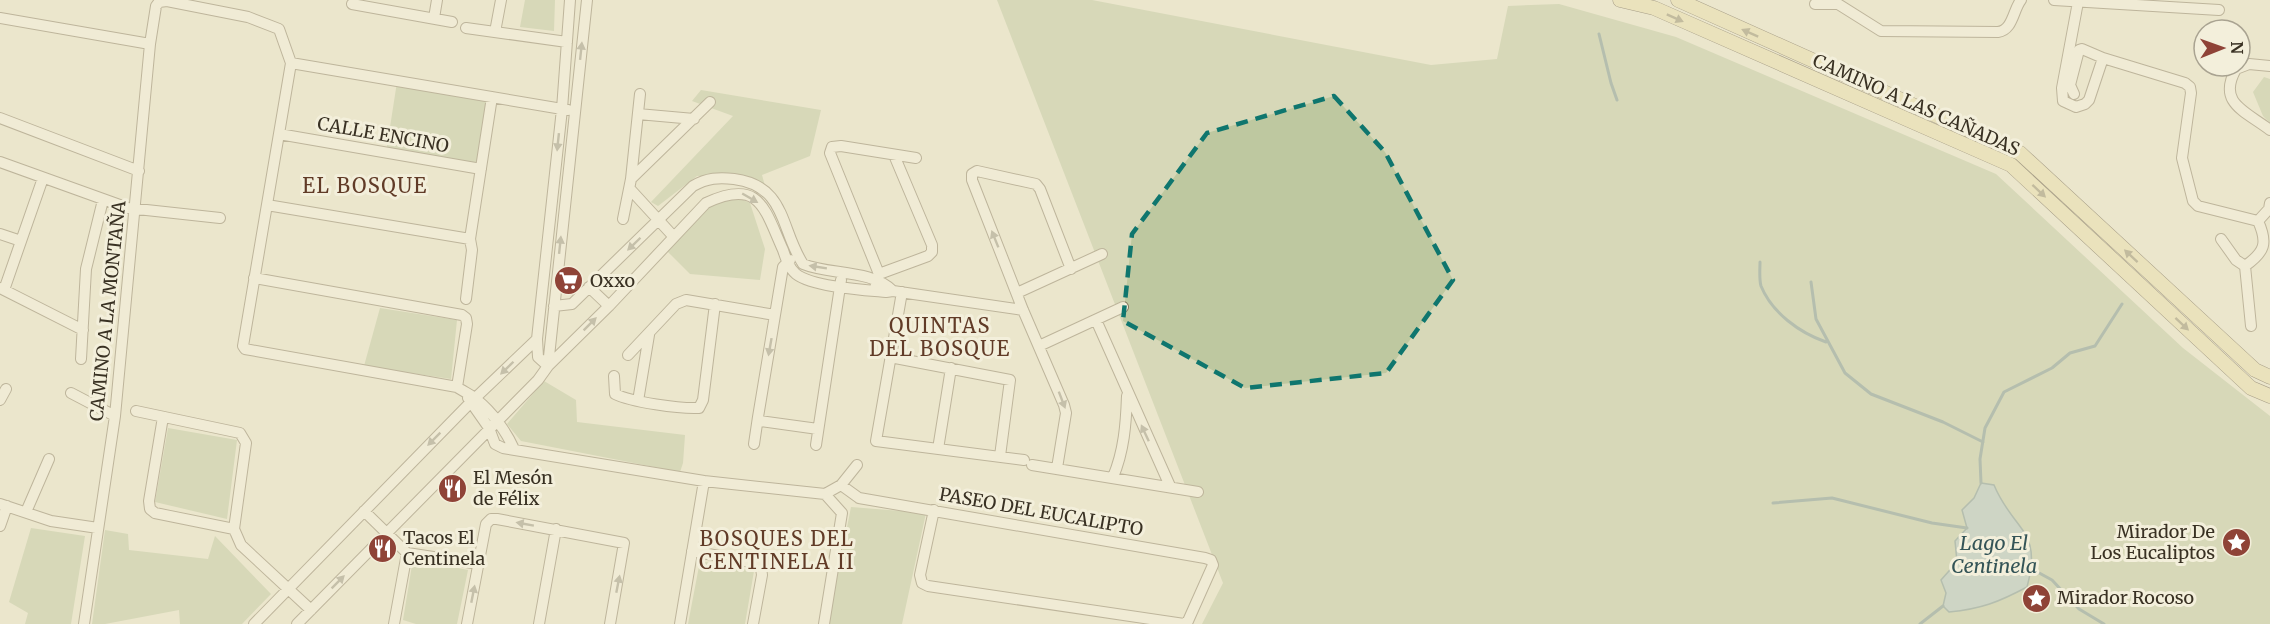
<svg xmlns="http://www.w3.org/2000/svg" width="2270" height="624" font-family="Merriweather,serif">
	<rect width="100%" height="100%" fill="#ebe6cc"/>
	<path fill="#bec8a0" d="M525 0H555L554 31 520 27Z
		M997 0H1092L1431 65 1497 59 1508 6 1559 4 1676 37 1996 174 2183 348 2270 416V624H1202L1223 583Z
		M2264 77 2270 79V123L2263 116 2253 92Z
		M397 82 487 99 479 169 386 153Z
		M701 90 821 110 810 156 762 175 765 186 731 177 697 176 658 206 651 202 733 116 692 101Z
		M732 195 750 203 765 249 760 280 690 274 665 249 713 200Z
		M380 308 457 320 451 379 364 366Z
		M544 381 576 400 577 422 685 435 683 463 680 472 521 441 507 424Z
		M168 428 237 440 227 519 155 502Z
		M851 507 926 513 902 624H828Z
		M31 528 85 536 71 624H25L28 613 9 602Z
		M105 530 128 534 129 550 208 559 215 536 271 594 242 624H180L179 610 105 624H92Z
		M413 559 468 570 457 624H416L403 620Z
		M700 561 754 571 745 624H688Z"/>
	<path fill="#abc0bd" stroke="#738e8b" stroke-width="1.5" d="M1981 483 1994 485C2013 531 2043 529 2027 587 1999 602 1981 609 1949 612L1943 606 1946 593 1941 580 1957 562 1955 541 1967 528 1962 510 1974 498Z"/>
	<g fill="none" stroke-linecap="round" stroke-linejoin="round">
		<path stroke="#738e8b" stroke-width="3" d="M1599 34 1611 83 1617 100
			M1760 262C1760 269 1759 279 1761 286 1772 313 1800 333 1826 342
			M1811 282 1816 319 1845 373 1871 394 1943 422 1983 442
			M1981 483 1980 459 1985 428 2004 392 2052 368 2070 353 2095 346 2122 304
			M1773 503 1832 498 1932 523 1967 528
			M2032 569 2052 580 2079 609 2104 624
			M1920 624 1943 606"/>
		<defs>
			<path id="minor" d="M2054 0 2219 10
				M2078 2 2062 88 2063 101 2076 107 2085 104 2089 100 2103 58 2185 83 2190 87 2191 93 2182 158 2193 201 2198 206 2258 221
				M352 4 452 22
				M1815 4H1838L1881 31 1998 32C2013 30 2013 10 2021 0
				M0 18 150 44
				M434 18 437 0
				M466 28 567 42
				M495 32 501 0
				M291 63 568 110
				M2270 66 2249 64 2236 69C2217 103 2245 111 2270 130
				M2074 94 2070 85 2079 50 2082 49 2103 58
				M638 114 694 119
				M0 118 139 171
				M279 134 481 169
				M0 162 128 208 220 218
				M631 179 710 102
				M630 189 674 237
				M267 205 470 239
				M623 219 631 179 640 94
				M2258 221 2269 209 2270 203
				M0 234 21 241
				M2221 239 2236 260 2245 266
				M790 260 783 267 758 417 760 421 818 429
				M879 274 928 256 932 252V245L894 155
				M254 278 462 315 466 318 467 324 457 387
				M589 287 609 306
				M0 288 83 330
				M875 288 879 274 830 153 832 147 841 146 916 158
				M4 290 43 178
				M902 292 876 441 1024 460
				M1017 293 1102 254
				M466 299 472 250 470 239 492 97
				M554 306 572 304 693 186C707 178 719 177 734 179 787 186 780 229 803 264 829 275 871 269 893 291
				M1096 320 1170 486
				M2251 326 2245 266C2265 252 2268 243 2258 221
				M1039 346 1123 307
				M628 355 676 304 686 300 775 315
				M890 357 1010 380 1000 456
				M81 359 86 269 103 200
				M548 366 538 357 537 339 562 109 570 0
				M548 366 587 0
				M614 376 615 394C631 402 680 409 699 408L703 400 715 304
				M71 393 115 416
				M468 398 489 428 495 444 503 448 704 481 825 494
				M0 400 6 389
				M638 401 649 335
				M136 411 240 433 246 443 234 529 241 545 311 610
				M163 417 149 501 150 509 155 513 234 529
				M754 444 758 417
				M816 445 841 280
				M938 449 951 368
				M1032 465 1198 492
				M1057 468 1066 413 1064 405 1023 310 972 180V174L977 171 1036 184 1040 189 1071 269
				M1113 477C1124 451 1126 424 1127 396
				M841 485 859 498
				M825 494 841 485 857 465
				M825 494 842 513
				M859 498 1205 558 1211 560 1213 565 1188 621 1184 624 928 586 922 583 920 575 934 510
				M0 504 51 521 98 528
				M364 511 407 553 479 564
				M26 512 49 459
				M0 526 7 506
				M692 551 756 563 761 568 762 575 753 624
				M84 624 115 416 150 44 156 6 159 2 167 1 248 17 279 29 291 63 243 346 245 349 457 387C464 392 472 395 477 400 492 412 506 431 514 449
				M254 624 470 403 537 339
				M297 624 538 380 548 366 609 306 706 203C760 178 764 208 783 250 786 259 789 268 796 274 813 287 864 290 886 292L893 291 1023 310
				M394 624 407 553
				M467 624 486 524 491 519H497L624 543 610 624
				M539 624 556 529
				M680 624 704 481
				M824 624 842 513"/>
			<path id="major" d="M1620 0 1654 8 2011 165 2251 388 2270 396
				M1678 0 2020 153 2255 370 2270 377"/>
		</defs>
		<use href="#minor" stroke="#877a61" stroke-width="12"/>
		<use href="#major" stroke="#554835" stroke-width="15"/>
		<use href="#minor" stroke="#f6f2df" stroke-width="10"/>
		<use href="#major" stroke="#e9dea9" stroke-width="14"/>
	</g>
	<defs><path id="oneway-solid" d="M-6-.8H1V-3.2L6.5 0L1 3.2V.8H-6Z" transform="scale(1.5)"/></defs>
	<g fill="#918866">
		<use href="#oneway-solid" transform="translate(1675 18) rotate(24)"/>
		<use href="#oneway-solid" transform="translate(1750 33) rotate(-156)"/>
		<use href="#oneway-solid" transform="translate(2039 191) rotate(43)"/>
		<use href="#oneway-solid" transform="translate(2131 256) rotate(-137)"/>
		<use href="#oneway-solid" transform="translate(2182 324) rotate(43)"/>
	</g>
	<g fill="#989281">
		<use href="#oneway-solid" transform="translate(581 51) rotate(-84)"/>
		<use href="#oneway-solid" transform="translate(558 142) rotate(96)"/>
		<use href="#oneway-solid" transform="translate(750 198) rotate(30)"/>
		<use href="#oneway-solid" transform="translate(995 239) rotate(-112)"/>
		<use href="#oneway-solid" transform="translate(634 244) rotate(136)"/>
		<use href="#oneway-solid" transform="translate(560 245) rotate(-84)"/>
		<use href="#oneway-solid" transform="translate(818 267) rotate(-171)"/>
		<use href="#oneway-solid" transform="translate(590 324) rotate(-45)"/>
		<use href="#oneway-solid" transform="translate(770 347) rotate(100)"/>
		<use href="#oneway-solid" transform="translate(507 368) rotate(136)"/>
		<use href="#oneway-solid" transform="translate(1062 400) rotate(69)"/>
		<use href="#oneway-solid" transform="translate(1145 433) rotate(-115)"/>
		<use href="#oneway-solid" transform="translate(434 439) rotate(135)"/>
		<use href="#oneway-solid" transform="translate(525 524) rotate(-170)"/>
		<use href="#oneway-solid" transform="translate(338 582) rotate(-45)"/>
		<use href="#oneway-solid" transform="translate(618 584) rotate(-79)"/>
		<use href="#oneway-solid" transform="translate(473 594) rotate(-79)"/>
	</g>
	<path d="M0 0H2270V624H0ZM1334 96 1385 152 1453 280 1386 373 1245 388 1123 321 1132 234 1207 133Z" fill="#ebe6cc" fill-opacity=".55" fill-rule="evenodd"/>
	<path fill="none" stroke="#0f766e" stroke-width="4.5" stroke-dasharray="12 8" stroke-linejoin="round" d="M1334 96 1385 152 1453 280 1386 373 1245 388 1123 321 1132 234 1207 133Z"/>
	<defs>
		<symbol id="supermarket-disc" viewBox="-11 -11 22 22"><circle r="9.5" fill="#8f4337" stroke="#f3efdb"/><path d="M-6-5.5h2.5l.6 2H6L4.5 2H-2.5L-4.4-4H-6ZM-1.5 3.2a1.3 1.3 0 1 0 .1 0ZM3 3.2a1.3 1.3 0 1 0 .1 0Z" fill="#fff"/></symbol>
		<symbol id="restaurant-disc" viewBox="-11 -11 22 22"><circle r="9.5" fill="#8f4337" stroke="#f3efdb"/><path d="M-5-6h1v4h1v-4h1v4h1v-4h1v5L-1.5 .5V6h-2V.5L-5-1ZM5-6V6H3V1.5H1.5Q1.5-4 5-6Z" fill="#fff"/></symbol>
		<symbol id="sight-disc" viewBox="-11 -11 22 22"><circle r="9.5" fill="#8f4337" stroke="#f3efdb"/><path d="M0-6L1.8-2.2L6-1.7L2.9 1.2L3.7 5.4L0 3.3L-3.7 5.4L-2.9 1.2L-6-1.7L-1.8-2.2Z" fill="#fff"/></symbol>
	</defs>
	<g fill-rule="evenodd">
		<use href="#supermarket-disc" x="552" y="264" width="33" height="33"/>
		<use href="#restaurant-disc" x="436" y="472" width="33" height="33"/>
		<use href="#sight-disc" x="2220" y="526" width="33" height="33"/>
		<use href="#restaurant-disc" x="366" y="532" width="33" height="33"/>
		<use href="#sight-disc" x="2020" y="582" width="33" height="33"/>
	</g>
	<g text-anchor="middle" stroke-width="6" stroke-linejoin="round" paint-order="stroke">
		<g font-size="18" fill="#393123" stroke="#f3efdb">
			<text transform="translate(1916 105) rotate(24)" y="6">CAMINO A LAS CAÑADAS</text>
			<text transform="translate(383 135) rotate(10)" y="6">CALLE ENCINO</text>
			<text transform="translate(108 311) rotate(-84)" y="6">CAMINO A LA MONTAÑA</text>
			<text transform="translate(1041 512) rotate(10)" y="6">PASEO DEL EUCALIPTO</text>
		</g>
		<g font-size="18" fill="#393123" stroke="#f3efdb" text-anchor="start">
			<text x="590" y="287">Oxxo</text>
			<text x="473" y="484">El Mesón<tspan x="473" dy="21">de Félix</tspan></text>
			<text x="2215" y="538" text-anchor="end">Mirador De<tspan x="2215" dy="21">Los Eucaliptos</tspan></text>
			<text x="403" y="544">Tacos El<tspan x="403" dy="21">Centinela</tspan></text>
			<text x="2057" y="604">Mirador Rocoso</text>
		</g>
		<g font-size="20" letter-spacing="1.5" fill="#613b27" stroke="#f3efdb">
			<text x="365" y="193">EL BOSQUE</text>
			<text x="940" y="333">QUINTAS<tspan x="940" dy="23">DEL BOSQUE</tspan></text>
			<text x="777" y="546">BOSQUES DEL<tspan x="777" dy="23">CENTINELA II</tspan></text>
		</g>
		<g font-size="20" font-style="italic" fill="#345457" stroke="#f3efdb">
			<text x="1994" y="550">Lago El<tspan x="1994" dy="23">Centinela</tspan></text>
		</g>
	</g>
	<g transform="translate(2222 48) rotate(89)"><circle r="28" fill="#f3efdb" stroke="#a9a391" stroke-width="1.5"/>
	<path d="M0-4.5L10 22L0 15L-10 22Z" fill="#8f4337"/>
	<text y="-9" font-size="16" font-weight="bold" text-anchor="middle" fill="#393123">N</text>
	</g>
</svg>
